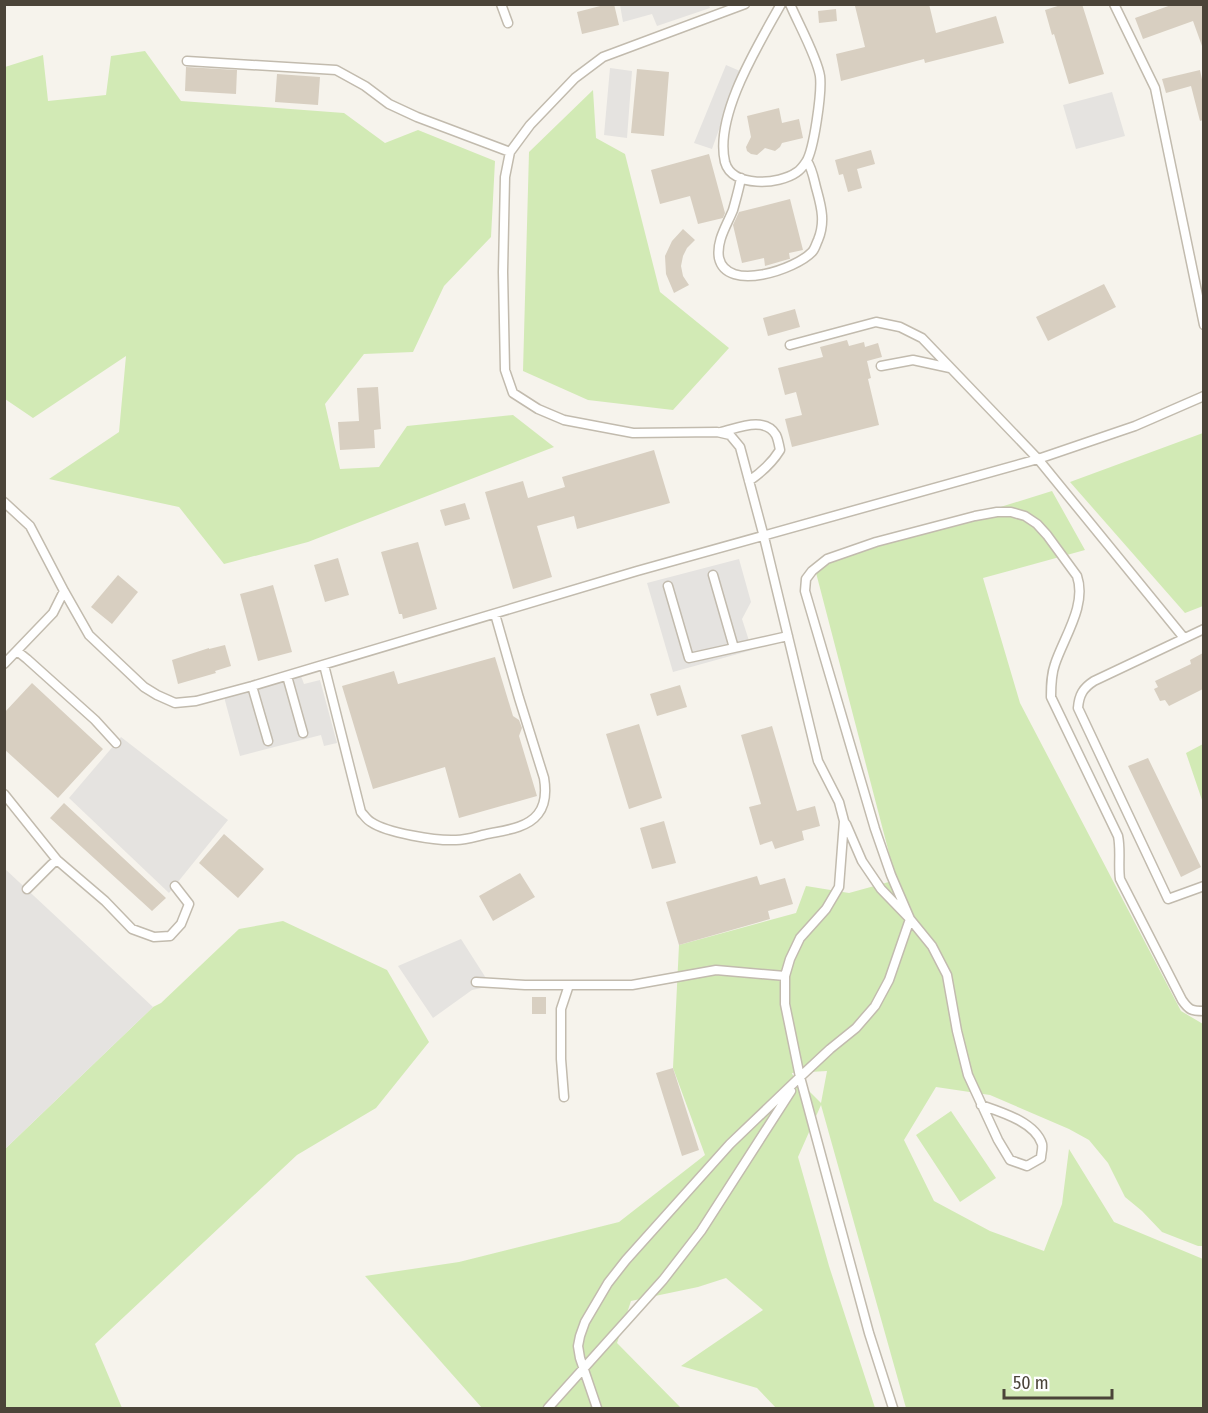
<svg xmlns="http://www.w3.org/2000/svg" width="1208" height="1413" font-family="'Fira Sans Condensed',sans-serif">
	<rect width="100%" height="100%" fill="#f6f3ec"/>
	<path fill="#d2eab5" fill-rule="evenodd" d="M145 51 181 101 344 113 385 143 418 130 495 161 491 237 444 286 413 352 364 354 325 404 340 469 379 467 407 426 513 415 554 447 308 542 224 564 179 507 49 479 119 432 126 356 33 418 5 399V67L43 55 48 101 106 95 111 56Z
		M593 90 596 138 625 154 660 292 729 348 673 410 588 400 523 371 529 152Z
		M1203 433V606L1185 613 1070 482Z
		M1052 491 1085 550 983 578 1020 703 1181 1011 1203 1024V1246H1198L1162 1232 1142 1211 1125 1197 1108 1163 1089 1140 1069 1129 990 1095 936 1087 904 1140 934 1201 990 1231 1044 1251 1062 1204 1069 1149 1114 1222 1203 1259V1408H906L821 1105 798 1157 829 1266 875 1408H776L757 1388 681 1366 763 1310 726 1278 698 1287 631 1301 617 1343 681 1408H482L365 1276 459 1262 619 1222 705 1155 673 1068 679 945 796 913 806 886 849 893 896 880 814 565ZM827 1071 821 1103 792 1074V1073Z
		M1203 744V803L1186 753Z
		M283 921 387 970 429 1042 376 1108 297 1155 95 1344 122 1408H5V1149L153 1007 161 1003 239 929Z
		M951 1111 996 1178 960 1202 916 1135Z"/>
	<path fill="#e5e3e0" d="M709 5 710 8 657 26 652 14 623 22 620 5Z
		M726 65 740 71 712 149 694 143Z
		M610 68 632 71 627 138 604 135Z
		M1112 92 1125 136 1076 149 1063 105Z
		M739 559 751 602 742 619 752 650 673 672 647 583Z
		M301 676 304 684 320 680 337 743 324 746 321 735 240 756 224 697Z
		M121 737 228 820 169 893 69 798Z
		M4 868 153 1007 5 1149H4Z
		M461 939 491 986 472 990 433 1018 398 966Z"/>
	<path fill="#d8cfc1" d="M608 4H614L619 25 582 34 577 12Z
		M862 4H929L936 33 996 16 1004 43 925 63 924 59 841 81 836 54 865 47 855 6Z
		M1064 4H1082L1104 74 1069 84 1054 34 1052 35 1045 10Z
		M1174 4H1203V46H1202L1193 21 1143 39 1135 18Z
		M836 9 837 21 819 23 818 11Z
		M186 67 237 70 236 94 185 91Z
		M637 69 669 72 664 136 631 133Z
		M1200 70 1203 84V120L1200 121 1191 86 1166 93 1162 79Z
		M277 74 320 77 318 105 275 102Z
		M779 108 782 123 799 119 803 138 782 143 780 147 775 151 765 148 757 155 751 154 747 151 746 147 751 137 747 116Z
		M871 150 875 164 857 169 862 188 848 192 843 174 839 175 835 160Z
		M709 154 725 213 723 218 698 224 690 196 660 204 651 170Z
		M790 199 803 250 789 253 790 259H789L765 266 764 258 742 263 733 225 739 212Z
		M683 229 695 240 687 248 683 256 681 266 683 276 689 285 674 293 666 274 665 256 672 241Z
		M1104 284 1116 307 1048 341 1036 317Z
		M795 309 800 327 768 336 763 318Z
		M847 340 849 346 864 342 865 347 878 343 882 357 867 361 871 378 868 379 879 425 792 447 785 419 802 415 796 392 785 395 778 368 823 357 820 347Z
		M378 387 381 429 374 430 375 448 340 450 338 422 359 421 357 388Z
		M654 450 670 503 577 529 574 516 537 526 552 577 513 589 485 492 523 481 528 498 565 487 562 477Z
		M465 503 470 519 445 526 440 510Z
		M418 542 437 609 403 619 402 614H399L381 552Z
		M338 558 349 595 325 602 314 565Z
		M118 575 138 592 112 624 91 607Z
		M273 585 292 652 258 661 240 594Z
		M225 645 231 666 215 671 216 673 178 684 172 660 209 648V649Z
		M1203 653V689L1169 706 1165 700 1160 701 1154 689 1158 687 1155 681 1191 664 1190 660Z
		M495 657 513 716 519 720 522 728 519 736 537 796 459 818 445 767 373 789 342 686 394 671 398 684Z
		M32 683 103 749 58 798 4 749V713Z
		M680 685 687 707 657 716 650 694Z
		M639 724 662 798 629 809 606 734Z
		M772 726 797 811 815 806 820 826 802 831 804 840 775 849 772 841 760 845 749 807 761 804 741 735Z
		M1148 758 1201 867 1181 877 1128 766Z
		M64 803 166 898 152 911 50 818Z
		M664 821 676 863 652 869 640 828Z
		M224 834 264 869 238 898 199 863Z
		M520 873 535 897 493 921 479 896Z
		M757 876 760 885 785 878 793 904 768 911 770 919 679 945 666 902Z
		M532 997H546V1014H532Z
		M673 1068 699 1150 682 1156 656 1073Z"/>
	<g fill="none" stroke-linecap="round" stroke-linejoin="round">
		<defs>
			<path id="service" d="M501 4 508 23
				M745 4 603 57 575 78 530 125 510 152 505 177 503 272 505 370 513 393 538 409 564 420 633 433 717 432 730 435 740 447 764 537 818 761 839 802 844 821 839 887 826 909 800 938 790 959 785 976V1004L800 1077 869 1333 893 1408
				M781 4C759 44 714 115 725 162 732 188 779 185 797 172 800 170 804 165 806 162 814 150 822 92 820 76 817 57 798 23 790 4
				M1114 4 1155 88 1204 325
				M187 61 336 70 365 86 389 104 417 117 510 152
				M741 178C739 189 736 199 733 210 727 225 716 241 719 258 727 293 796 269 812 252 815 249 816 244 818 240 825 223 822 209 817 191 814 181 813 170 807 161
				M790 345 876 322 900 327 922 338 1038 459 1184 638
				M881 366 913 360 950 368
				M721 432C738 428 765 416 776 435 778 439 779 445 780 450 772 463 762 472 749 481
				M4 502 30 526 64 591 89 635 144 687 157 695 175 703 196 701 252 686 637 571 1038 459 1135 426 1204 396
				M713 575 734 648
				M668 586 689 658 788 636
				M1204 629 1094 681C1083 688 1079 695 1078 708L1168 899 1204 886
				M17 651 27 659 95 720 116 743
				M4 664 53 613 64 591
				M324 665 361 812C364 815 367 820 371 822 387 833 436 841 456 840 468 840 480 835 492 833 508 830 528 827 538 814 546 804 546 790 544 778L519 698 495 614
				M287 676 303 733
				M252 686 268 741
				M4 794 57 860 105 901 132 929 154 937 170 936 181 924 189 904 175 886
				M846 824 862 861 881 889 910 919 932 946 947 975 957 1031 968 1075 998 1140 1010 1160 1027 1166 1041 1158C1041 1154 1043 1148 1042 1144 1035 1122 1001 1112 981 1105
				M27 889 52 864 57 860
				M476 982 525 985H632L716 970 785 976
				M564 1097 561 1059V1009L569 985
				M548 1408 663 1280 701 1231 791 1091
				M597 1408 580 1358 578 1346 580 1336 585 1322 608 1283 626 1260 730 1144 800 1077 830 1049 856 1028 875 1006 889 980 910 919 891 875 875 829 805 591 806 579 812 571 827 559 876 542 975 516 997 512H1011L1025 516 1037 524 1047 535 1077 576C1087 605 1064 637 1055 664 1051 675 1051 686 1051 697L1118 836C1121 850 1118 865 1120 879L1182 1000C1189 1010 1191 1011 1204 1011"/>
		</defs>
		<use href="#service" stroke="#c2bbae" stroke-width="11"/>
		<use href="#service" stroke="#fff" stroke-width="8"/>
	</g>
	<rect width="1208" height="1413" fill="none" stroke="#4b4439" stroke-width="12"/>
	<path d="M1004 1389v9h108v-9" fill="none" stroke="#4b4439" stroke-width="3"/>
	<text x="1013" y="1389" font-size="18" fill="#4b4439" stroke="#ffffff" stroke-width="4.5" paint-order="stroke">50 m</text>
</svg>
